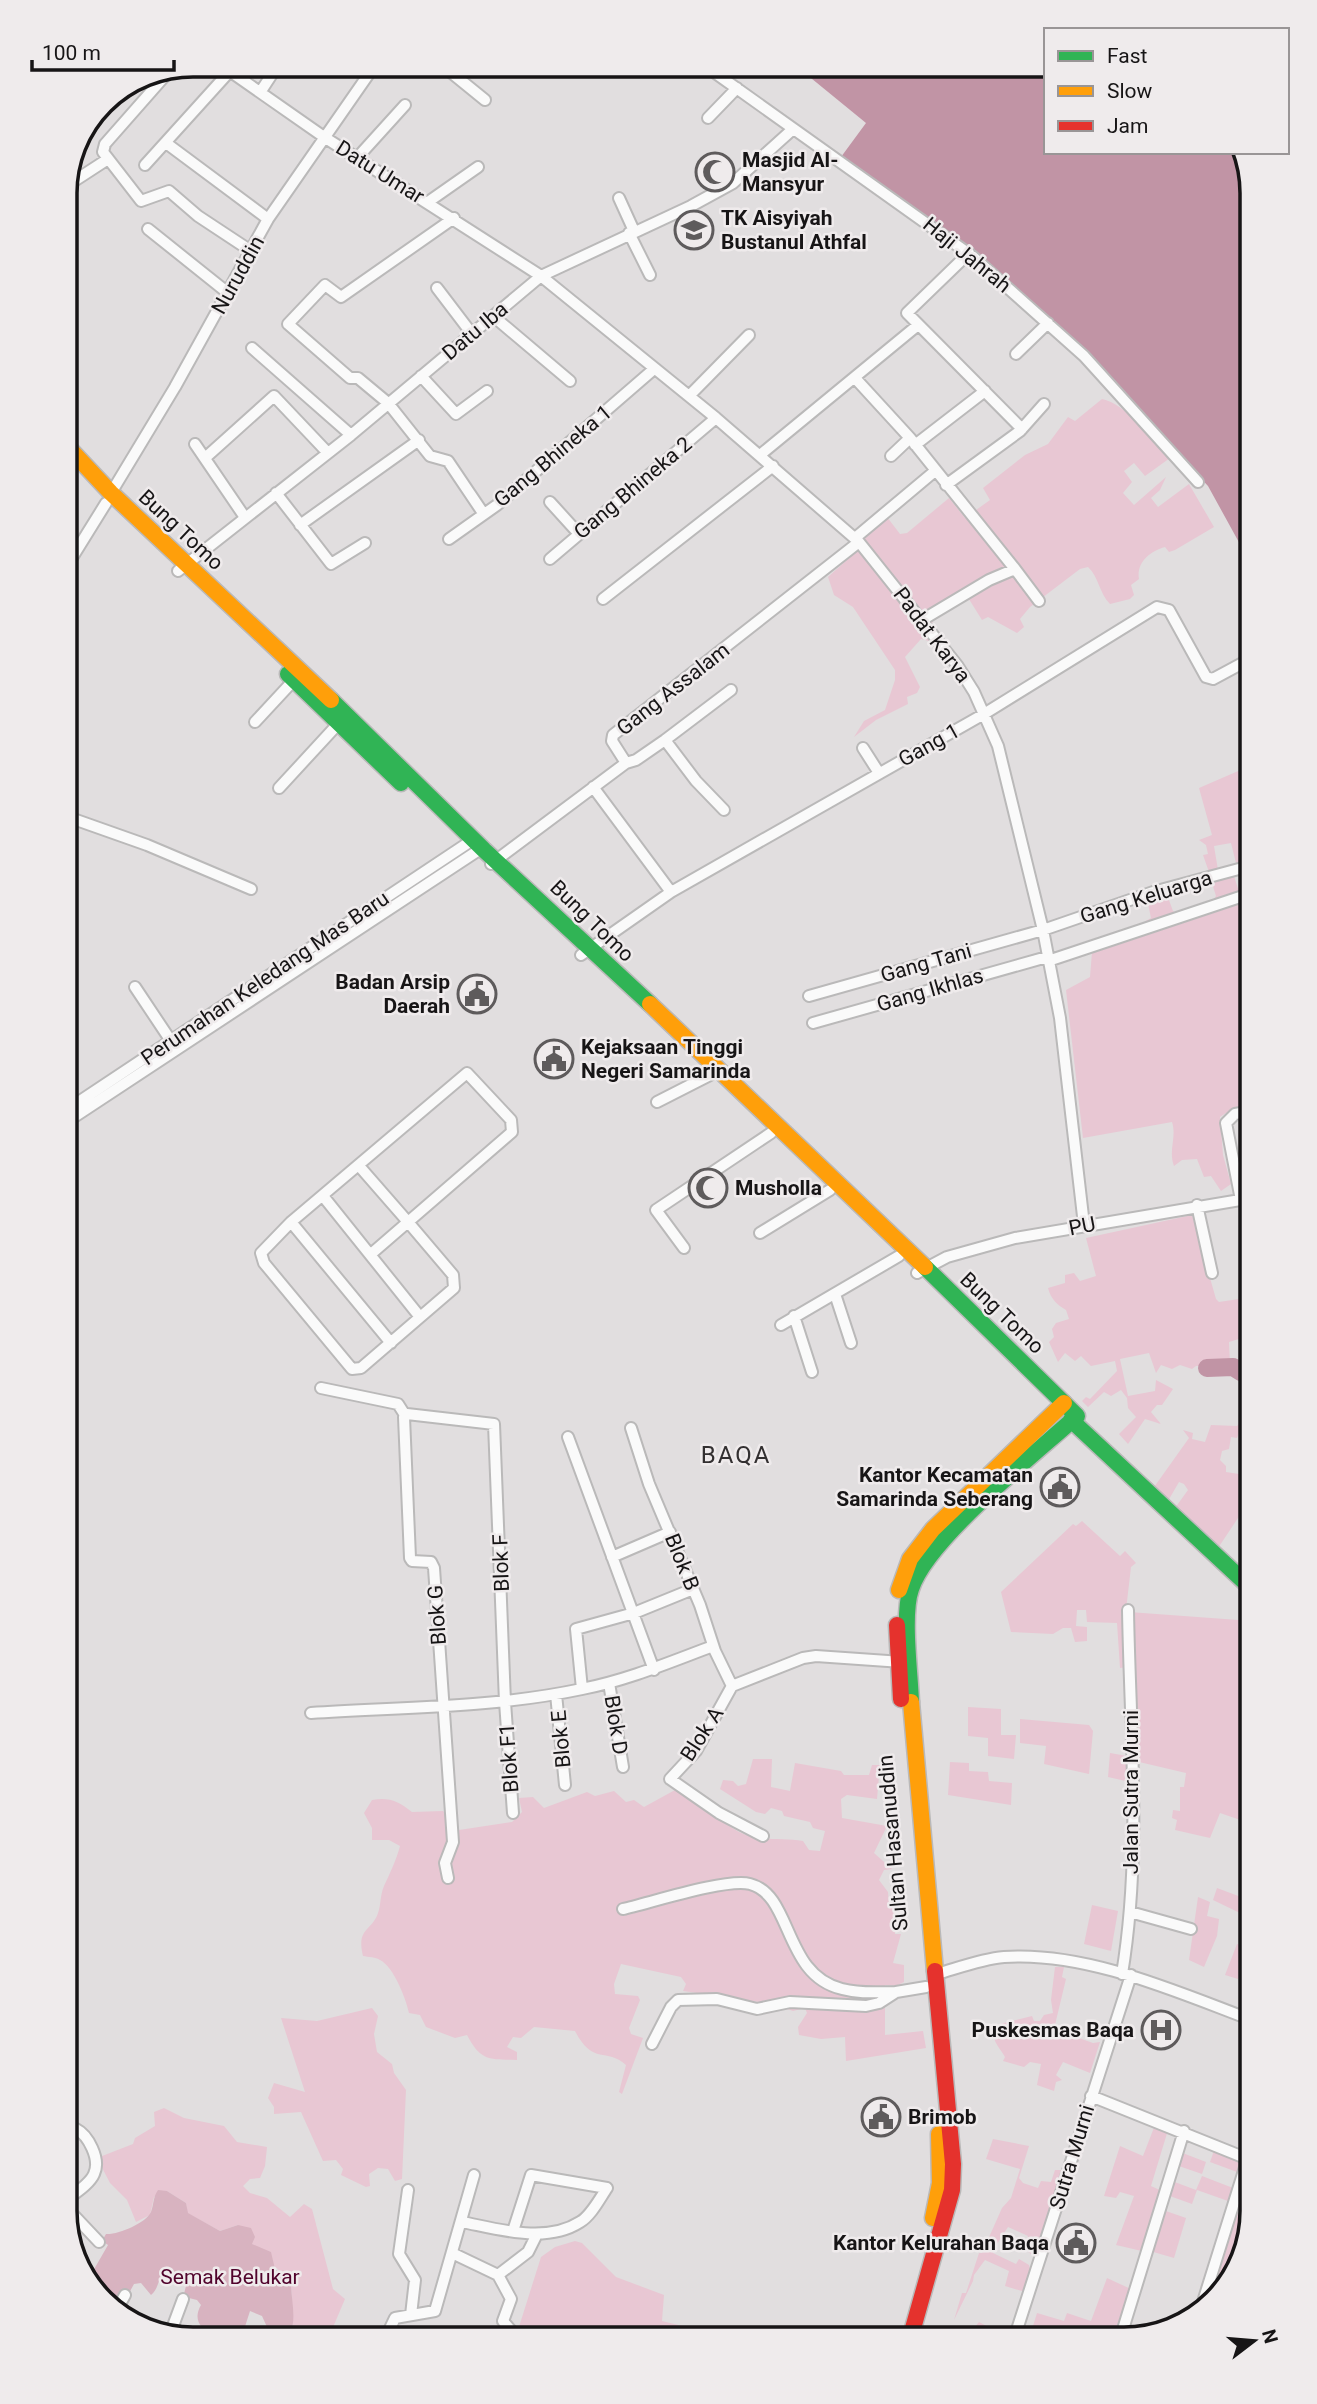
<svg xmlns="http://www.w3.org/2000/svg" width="1317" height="2404" font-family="Roboto,sans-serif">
	<rect width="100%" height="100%" fill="#e1dedf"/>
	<path fill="#e8c7d3" d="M1102 399C1125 403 1154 441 1170 458L1145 476 1134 463 1124 471 1132 482 1123 493 1134 505 1166 477 1160 490 1151 498 1158 507 1189 484 1214 527 1175 550 1169 552 1165 547C1150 551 1136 563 1139 579L1131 585 1134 595 1130 599 1110 604C1099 593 1099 577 1088 567L1080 569 1030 607 1020 619 1024 627 1017 633 988 617 982 620 967 596C947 608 927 616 929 641L921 639 905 657 920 687 917 693 907 697 908 704 876 720 854 737 864 721 885 710 895 680V670L853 607 834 595 828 577 858 550 862 537 887 517 900 534 907 533 949 498 965 518 990 500 983 488 1025 455 1048 444 1068 417 1075 421Z
		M1252 765V860L1236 863 1231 843 1214 846 1218 870 1209 872 1203 855 1208 854 1206 845 1199 840 1212 835 1199 788Z
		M1233 873 1240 895 1252 893V1109L1226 1113 1220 1117 1223 1155 1231 1184 1221 1191 1211 1176 1204 1177 1197 1159 1182 1160 1174 1166C1168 1150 1177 1138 1172 1122L1083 1138 1066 990 1090 977 1092 952 1151 918 1147 899 1166 892 1173 911 1179 915 1213 901 1216 896 1211 880Z
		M1192 1215 1216 1299 1219 1302 1252 1297V1305L1241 1307 1239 1311 1242 1338 1229 1342 1230 1365 1196 1366 1192 1369 1180 1365 1172 1369 1161 1365 1156 1373 1149 1353 1120 1359 1128 1396 1155 1391 1156 1380 1173 1389 1162 1405H1157L1151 1412 1161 1424 1145 1419 1128 1444 1119 1434 1136 1417 1128 1408 1127 1398 1121 1390 1111 1396 1104 1392 1088 1407 1082 1401 1086 1397 1090 1399 1117 1371 1115 1361 1091 1366 1081 1356 1075 1361 1065 1353 1058 1362 1049 1342 1054 1337 1052 1329 1056 1323 1069 1319 1066 1310C1057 1305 1051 1299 1048 1288L1065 1283V1275L1074 1273 1080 1281 1096 1276 1086 1238Z
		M1240 1422 1243 1424 1237 1438 1231 1437 1229 1449 1222 1451 1220 1460 1226 1466V1472L1252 1476V1497L1218 1548 1175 1508 1188 1490 1184 1484 1179 1482 1168 1501 1152 1490 1189 1438 1183 1430 1193 1433 1192 1439 1205 1442 1211 1425 1237 1426Z
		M1082 1521 1120 1556 1125 1551 1136 1563 1131 1567 1126 1610 1127 1667 1120 1668 1117 1623 1087 1622 1086 1610H1077L1076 1626 1087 1627V1641L1075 1642 1071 1628H1063L1053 1634 1011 1632 1001 1592 1073 1524 1076 1526Z
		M1129 1612 1252 1621V1824L1220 1813 1210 1838 1175 1830 1177 1820 1172 1818 1173 1810 1180 1811V1787H1184L1186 1773 1135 1761Z
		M968 1707 1001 1709V1735H1016L1014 1759 988 1756V1738L968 1736Z
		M1020 1719 1089 1725 1093 1731 1089 1774 1044 1764 1046 1746 1020 1743Z
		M1110 1753 1127 1756 1130 1782 1108 1777Z
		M753 1759H772L771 1787 790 1791 795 1763 841 1771 844 1775H869L872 1765H880L877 1799 847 1795 841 1799 842 1818 887 1826 874 1853 892 1869 884 1870 879 1880 888 1892 889 1905H900L903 1918 895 1920V1934H901L893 1963 904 1965V1982L896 1986 885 1985V2035L923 2031 926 2048 846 2061 845 2037 821 2039 799 2035 798 2027 807 2013 805 2008 793 2011 773 2004 683 1991 686 1984 681 1977 621 1964 614 1984 615 1994 638 1996 640 2000 629 2028 631 2034 643 2038 622 2094 619 2092 626 2065C606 2047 593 2066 575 2031L534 2027 521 2038 513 2037 507 2047 517 2052V2060C490 2059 481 2062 467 2035L455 2038 426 2027 420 2015 409 2013C406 1999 394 1967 380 1960 376 1957 368 1957 363 1956 356 1928 372 1931 378 1913 381 1905 380 1895 384 1886 390 1873 396 1861 400 1846L389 1840H372V1828L364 1813 372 1800C389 1797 398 1801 412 1812L443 1811 459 1830 512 1822 522 1812 519 1798 533 1797 544 1808 587 1792 595 1796 614 1791 626 1802 634 1800 644 1807 675 1790C698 1802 718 1820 739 1832 758 1842 782 1837 803 1841L809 1850 820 1851 825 1831 813 1828 810 1822 784 1816 782 1811 771 1808 765 1814 756 1812 720 1789 723 1780 733 1781 738 1786 746 1784Z
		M950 1762 969 1763V1771L988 1772 989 1781 1012 1783 1011 1805 948 1795Z
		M1252 1867V1899L1249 1898 1242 1914 1213 1900 1217 1888 1241 1897Z
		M1198 1897 1210 1902 1207 1916 1219 1919 1217 1936 1204 1967 1189 1960Z
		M1092 1905 1118 1911 1111 1951 1084 1944Z
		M1237 1944 1252 1949V1979L1240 1975 1238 1979 1225 1975Z
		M1055 1967H1064L1062 1977 1066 1979 1054 2029 1093 2043 1100 2042 1090 2073 1063 2062 1056 2075 1062 2080 1056 2082 1054 2091 1037 2085 1041 2064 1030 2062 1024 2067 1003 2061 1005 2057C998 2045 989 2038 996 2025L1032 2016 1034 2021H1040L1044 2015 1053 2013 1051 2000Z
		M372 2008 378 2016 374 2034 377 2052 392 2064 394 2073 406 2090 402 2179 395 2181 388 2169 378 2168 369 2174 370 2186 366 2187 341 2175 343 2169 336 2160 323 2161 301 2112 274 2114V2107L268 2098 274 2083 305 2092 281 2018 317 2021Z
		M164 2108 184 2118 224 2126 237 2142 267 2147 265 2166 260 2178 250 2179 243 2186 250 2193 267 2198 290 2217 304 2204 312 2209 333 2289 345 2299 328 2339H289L293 2328 291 2282 252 2244 238 2225 220 2231 187 2213 186 2203 167 2191 154 2197 150 2215 136 2222 127 2200 110 2183 97 2158 133 2144 135 2138 155 2126 154 2112Z
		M1155 2125 1168 2130 1151 2186 1164 2192 1146 2252 1116 2245 1134 2196 1120 2192 1116 2198 1104 2196 1120 2146 1143 2156Z
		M993 2139 1029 2146 1019 2178 1023 2183 1038 2188 1041 2181 1051 2182 1055 2170H1064L1036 2253 1031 2254 1025 2249 1028 2236 1008 2227 993 2250V2253L1016 2264 1019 2259 1029 2265 1031 2273 1025 2292 1005 2286 1009 2271 985 2260 974 2275 973 2281 954 2320 962 2293H966L979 2253H982L1002 2208 1011 2198 1020 2169 986 2159Z
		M1215 2148 1241 2158 1237 2172 1210 2162Z
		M1180 2152 1206 2162 1202 2174 1176 2165Z
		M1202 2176 1233 2188 1228 2201 1197 2190 1192 2204 1167 2195 1172 2181 1196 2190Z
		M1163 2210 1186 2218 1174 2258 1150 2251Z
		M1234 2212 1250 2217 1231 2282 1209 2300Z
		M575 2241 582 2243 616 2277 664 2295 662 2321 735 2339H503L518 2330 541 2257 555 2247Z
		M1107 2278 1133 2290 1118 2339H1060L1061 2334 1033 2326 1037 2313 1064 2321 1067 2313 1091 2321Z
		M979 2322 1011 2339H965Z"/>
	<path fill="#d8b3c0" d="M158 2190 167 2191 186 2203 188 2213 220 2231 238 2225 251 2228 255 2237 252 2244 271 2252 275 2269 291 2282C291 2301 297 2317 290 2335L285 2336 278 2326 267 2327 262 2316 250 2311 241 2339C223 2340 186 2331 201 2305L197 2300 185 2297 180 2309 186 2286 178 2274 168 2268C157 2276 160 2288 151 2295L141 2283 134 2284 118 2313 89 2278 108 2245 102 2241 106 2234C118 2235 146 2223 151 2212 154 2204 153 2197 158 2190Z"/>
	<path fill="#c194a5" d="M795 65H1046V152H1244L1252 193V566L1208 486 1140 414 1092 356 935 223 841 157 866 123Z"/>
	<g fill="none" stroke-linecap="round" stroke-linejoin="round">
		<path stroke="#c194a5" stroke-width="18" d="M1207 1368 1233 1367 1241 1372 1252 1373"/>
		<defs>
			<path id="street" d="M221 65 324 137 541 276 716 418 859 542 957 665 974 692 998 746 1043 930 1060 1018 1084 1225
				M442 65 485 100
				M704 65 972 256 1084 356 1198 482
				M171 69 105 144 103 152 141 201 169 191 198 216 251 251
				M243 79 254 65
				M261 91 278 65
				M708 118 737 88
				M166 143 268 219
				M357 158 405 105
				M145 165 230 71
				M65 187 108 159
				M619 198 634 231
				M428 202 478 167
				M454 218 341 297 325 285 288 324 350 378H358L388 403 430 456 448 461 483 513
				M148 229 228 293
				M629 233 650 275
				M969 253 907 313 1022 429
				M437 288 472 334
				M493 316 570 381
				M252 348 351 435
				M1016 354 1048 323
				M421 376 456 414 487 391
				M855 378 910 438 1015 569
				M689 396 749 335
				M195 444 244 516
				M915 445 985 391
				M760 455 918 325
				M891 456 910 438
				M205 458 274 396 328 453
				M946 485 1020 431 1044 404
				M111 493 175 387 268 219 375 65
				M276 493 331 564 365 543
				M550 502 579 534
				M300 525 419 440
				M855 538 935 471
				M449 539 497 505 654 369
				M550 559 716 418
				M65 569 106 503
				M178 571 351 435 541 276 691 206 733 183 793 129
				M603 599 773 466
				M922 620 989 580 1015 569 1039 601
				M255 722 294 680
				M665 740 696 781 724 810
				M863 748 879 773
				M626 763 636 760 665 740 731 690
				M593 787 671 892
				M279 788 338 724
				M65 816 147 845 251 889
				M491 864 626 763 612 741 613 735 859 542
				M581 955 671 892 984 714 1157 607 1169 610 1206 677 1213 679 1252 658
				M1048 961 1252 893
				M135 987 171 1041
				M809 996 1043 930 1153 892 1250 866
				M813 1023 1047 957
				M467 1073 511 1120 512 1132 408 1222 453 1275 454 1288 361 1368 352 1369 264 1263 261 1253 291 1222Z
				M657 1102 710 1075
				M65 1111 474 839
				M65 1123 482 848
				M360 1167 408 1222 371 1254
				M323 1196 420 1317
				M1241 1200 1226 1123 1235 1114 1252 1111
				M1197 1205 1212 1273
				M291 1222 391 1343
				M760 1233 830 1190
				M684 1248 656 1210 771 1133
				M917 1273 947 1257 1015 1238 1252 1198
				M835 1294 851 1343
				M794 1316 812 1372
				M781 1325 899 1256
				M321 1388 398 1404 405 1415
				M1249 1400 1252 1401
				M631 1428 649 1484 700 1605 715 1651 732 1686
				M568 1437 654 1670
				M612 1557 670 1532
				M609 1683 623 1767
				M732 1686 696 1751 670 1779 719 1813 763 1836
				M732 1686 803 1658 816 1656 902 1662
				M582 1689 576 1629 634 1613 693 1589
				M556 1694 565 1785
				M311 1713C402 1707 493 1708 582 1689 628 1680 670 1662 713 1646
				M448 1878 445 1863 453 1842 434 1568 431 1562 412 1561 410 1558 404 1417 407 1414 494 1424 505 1702 513 1813
				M623 1909C650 1903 726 1878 750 1884 793 1895 783 1975 842 1989 860 1994 878 1992 896 1992
				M1130 1912 1191 1929
				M937 1974C958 1968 981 1959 1004 1957 1086 1951 1177 1992 1252 2020
				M1122 1974C1142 1853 1130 1732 1128 1610
				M652 2044 671 2007 678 2000 717 1999 757 2009 790 2002 866 2006 879 2003 896 1992 926 1987
				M1091 2096 1248 2159
				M408 2190 399 2254 415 2280 411 2315
				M65 2201C74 2194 90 2184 94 2174 101 2159 88 2135 76 2129L65 2138
				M65 2206 99 2242
				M462 2222C498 2229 546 2244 580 2222 591 2216 600 2198 607 2188L531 2175 513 2231
				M452 2253 498 2275 511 2299 503 2321 515 2335
				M498 2275 528 2252 537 2234
				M1202 2305 1252 2145
				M116 2311 125 2295
				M170 2334 183 2299
				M210 2339 211 2335
				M385 2339 395 2318 435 2311 474 2175
				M1014 2339 1131 1975
				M1120 2339 1184 2131"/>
			<path id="fast" d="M288 674 401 783
				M331 700 484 850 650 1004
				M1071 1420 1252 1589
				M911 1702C910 1673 902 1614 911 1589 927 1539 1035 1454 1077 1416L925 1267"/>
			<path id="slow" d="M65 444 111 493 331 700
				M650 1004 925 1267
				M899 1590 910 1559 933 1529 1064 1403
				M911 1702 935 1971
				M933 2218 940 2183 939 2134"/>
			<path id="jam" d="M897 1625 901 1699
				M910 2339 952 2190 953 2164 935 1971"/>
		</defs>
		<use href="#street" stroke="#bab9b9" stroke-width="14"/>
		<use href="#fast" stroke="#bab9b9" stroke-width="19"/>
		<use href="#slow" stroke="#bab9b9" stroke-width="19"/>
		<use href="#jam" stroke="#bab9b9" stroke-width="19"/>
		<use href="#street" stroke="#fafafa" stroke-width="10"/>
		<use href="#fast" stroke="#30b455" stroke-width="16"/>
		<use href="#slow" stroke="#ff9f0a" stroke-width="16"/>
		<use href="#jam" stroke="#e5322d" stroke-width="16"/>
	</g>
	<defs>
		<symbol id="mosque-ring" viewBox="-11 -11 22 22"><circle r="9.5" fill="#efebec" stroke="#5e5b5c" stroke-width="1.5"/><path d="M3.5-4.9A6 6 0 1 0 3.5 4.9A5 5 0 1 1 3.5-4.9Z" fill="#5e5b5c"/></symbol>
		<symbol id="school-ring" viewBox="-11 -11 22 22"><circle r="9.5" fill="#efebec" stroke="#5e5b5c" stroke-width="1.5"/><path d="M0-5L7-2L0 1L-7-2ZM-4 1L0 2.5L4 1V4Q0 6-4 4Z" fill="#5e5b5c"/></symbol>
		<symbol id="civic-ring" viewBox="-11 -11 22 22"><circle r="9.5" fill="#efebec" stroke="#5e5b5c" stroke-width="1.5"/><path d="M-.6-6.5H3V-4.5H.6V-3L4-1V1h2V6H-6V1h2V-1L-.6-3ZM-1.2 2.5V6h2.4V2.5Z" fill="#5e5b5c"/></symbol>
		<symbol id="hospital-ring" viewBox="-11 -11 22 22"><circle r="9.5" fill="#efebec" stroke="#5e5b5c" stroke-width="1.5"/><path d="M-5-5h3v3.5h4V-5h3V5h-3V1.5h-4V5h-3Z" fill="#5e5b5c"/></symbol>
	</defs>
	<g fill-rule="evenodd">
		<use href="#mosque-ring" x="693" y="150" width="44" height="44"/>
		<use href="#school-ring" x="672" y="208" width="44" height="44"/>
		<use href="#civic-ring" x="455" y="972" width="44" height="44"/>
		<use href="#civic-ring" x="532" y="1037" width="44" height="44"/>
		<use href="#mosque-ring" x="686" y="1166" width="44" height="44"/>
		<use href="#civic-ring" x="1038" y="1465" width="44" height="44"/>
		<use href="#hospital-ring" x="1139" y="2008" width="44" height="44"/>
		<use href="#civic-ring" x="859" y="2095" width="44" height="44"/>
		<use href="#civic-ring" x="1054" y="2221" width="44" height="44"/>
	</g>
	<g text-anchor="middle" stroke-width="5" stroke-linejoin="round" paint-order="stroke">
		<g font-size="21" font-weight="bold" fill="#171516" stroke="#efebec" text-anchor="start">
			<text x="742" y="167">Masjid Al-<tspan x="742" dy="24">Mansyur</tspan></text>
			<text x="721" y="225">TK Aisyiyah<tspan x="721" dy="24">Bustanul Athfal</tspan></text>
			<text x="450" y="989" text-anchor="end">Badan Arsip<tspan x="450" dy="24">Daerah</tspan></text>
			<text x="581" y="1054">Kejaksaan Tinggi<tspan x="581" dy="24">Negeri Samarinda</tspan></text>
			<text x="735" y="1195">Musholla</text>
			<text x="1033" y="1482" text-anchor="end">Kantor Kecamatan<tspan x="1033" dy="24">Samarinda Seberang</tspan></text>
			<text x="1134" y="2037" text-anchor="end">Puskesmas Baqa</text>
			<text x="908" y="2124">Brimob</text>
			<text x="1049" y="2250" text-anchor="end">Kantor Kelurahan Baqa</text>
		</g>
		<g font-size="21" fill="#171516" stroke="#efebec">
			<text transform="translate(380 172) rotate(32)" y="7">Datu Umar</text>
			<text transform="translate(967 255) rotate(39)" y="7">Haji Jahrah</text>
			<text transform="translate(238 275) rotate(-61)" y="7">Nuruddin</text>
			<text transform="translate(475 331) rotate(-40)" y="7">Datu Iba</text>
			<text transform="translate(553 456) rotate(-40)" y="7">Gang Bhineka 1</text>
			<text transform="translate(633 488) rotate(-40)" y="7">Gang Bhineka 2</text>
			<text transform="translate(181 530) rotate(43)" y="7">Bung Tomo</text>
			<text transform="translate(932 635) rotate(53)" y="7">Padat Karya</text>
			<text transform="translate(673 689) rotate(-38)" y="7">Gang Assalam</text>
			<text transform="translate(929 745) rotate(-29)" y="7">Gang 1</text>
			<text transform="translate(1146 897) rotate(-17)" y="7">Gang Keluarga</text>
			<text transform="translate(592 921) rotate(44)" y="7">Bung Tomo</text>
			<text transform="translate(926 963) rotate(-16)" y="7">Gang Tani</text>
			<text transform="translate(265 978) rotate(-34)" y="7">Perumahan Keledang Mas Baru</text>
			<text transform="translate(930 990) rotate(-16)" y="7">Gang Ikhlas</text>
			<text transform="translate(1082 1226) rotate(-11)" y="7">PU</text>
			<text transform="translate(1002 1313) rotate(44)" y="7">Bung Tomo</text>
			<text transform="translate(682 1562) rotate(68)" y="7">Blok B</text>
			<text transform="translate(501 1563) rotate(-92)" y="7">Blok F</text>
			<text transform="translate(437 1615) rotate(-94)" y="7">Blok G</text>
			<text transform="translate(616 1725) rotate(81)" y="7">Blok D</text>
			<text transform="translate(702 1734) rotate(-57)" y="7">Blok A</text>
			<text transform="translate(561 1739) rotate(-95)" y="7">Blok E</text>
			<text transform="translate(509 1758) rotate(-94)" y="7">Blok F1</text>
			<text transform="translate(1131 1792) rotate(-90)" y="7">Jalan Sutra Murni</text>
			<text transform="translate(893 1843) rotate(-95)" y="7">Sultan Hasanuddin</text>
			<text transform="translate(1072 2157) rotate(-73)" y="7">Sutra Murni</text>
		</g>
		<g font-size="21" fill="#51032c" stroke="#efebec">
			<text x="230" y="2284">Semak Belukar</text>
		</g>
		<g font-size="24" letter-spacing="2" fill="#333031" stroke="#efebec">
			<text x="736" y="1463">BAQA</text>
		</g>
	</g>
	<path d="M0 0H1317V2404H0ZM193 77H1124A116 116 0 0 1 1240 193V2211A116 116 0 0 1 1124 2327H193A116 116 0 0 1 77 2211V193A116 116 0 0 1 193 77Z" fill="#efebec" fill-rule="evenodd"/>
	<path fill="none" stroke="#171516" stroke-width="3.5" d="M193 77H1124A116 116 0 0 1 1240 193V2211A116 116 0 0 1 1124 2327H193A116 116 0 0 1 77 2211V193A116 116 0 0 1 193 77Z"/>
	<rect x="1044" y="28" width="245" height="126" fill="#efebec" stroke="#999596" stroke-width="2"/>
	<rect x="1058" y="51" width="35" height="10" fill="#30b455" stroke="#999596" stroke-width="2"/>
	<text x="1107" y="63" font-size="21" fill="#171516">Fast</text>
	<rect x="1058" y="86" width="35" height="10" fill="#ff9f0a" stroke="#999596" stroke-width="2"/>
	<text x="1107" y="98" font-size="21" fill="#171516">Slow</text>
	<rect x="1058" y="121" width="35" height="10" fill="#e5322d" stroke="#999596" stroke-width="2"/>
	<text x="1107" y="133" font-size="21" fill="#171516">Jam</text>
	<g transform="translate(1254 2341) rotate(74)" stroke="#efebec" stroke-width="5" paint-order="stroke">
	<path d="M0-5L12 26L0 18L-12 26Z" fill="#171516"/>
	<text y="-10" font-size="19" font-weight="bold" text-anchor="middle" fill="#171516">N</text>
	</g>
	<path d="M32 60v10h142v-10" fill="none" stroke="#171516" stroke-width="3.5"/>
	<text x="42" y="60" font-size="21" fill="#171516" stroke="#efebec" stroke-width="5" paint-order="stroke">100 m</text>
</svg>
